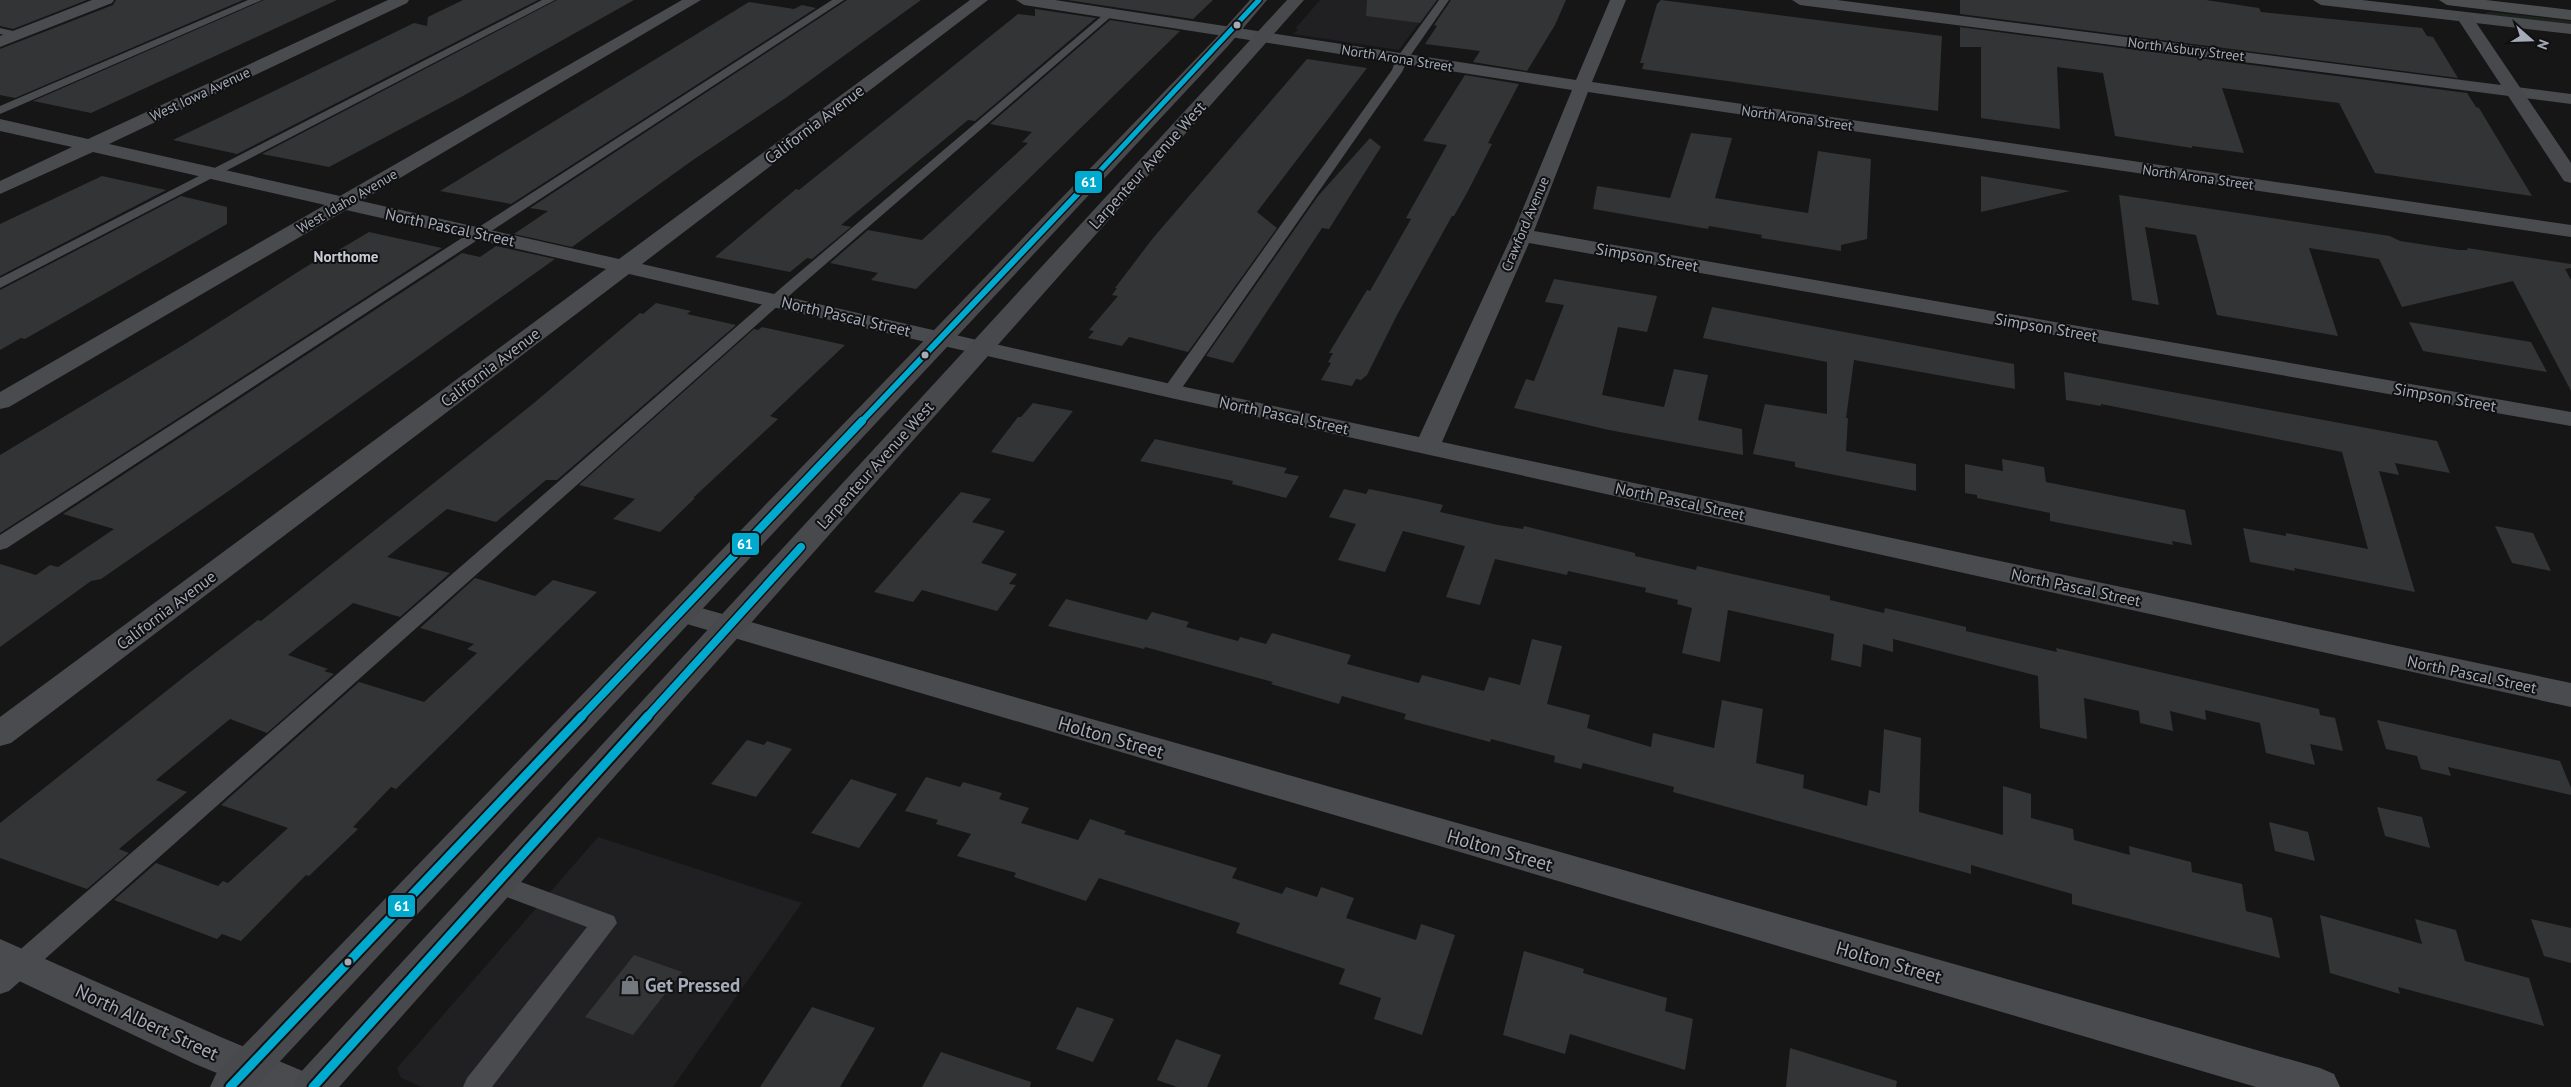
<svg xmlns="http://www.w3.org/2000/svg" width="2571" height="1087" font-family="'PT Sans',sans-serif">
	<rect width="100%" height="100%" fill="#161616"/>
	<path fill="#202022" d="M1320 0H1436L1399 50 1293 34 1298 30 1296 28Z
		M598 837 802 903 673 1087H422L401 1078 397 1068Z"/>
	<path fill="#1b231c" d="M2490 12 2571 21V26L2490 16 2484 13Z"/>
	<path fill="#333435" d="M0 0H87L13 29 0 26Z
		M116 0H243L15 98 0 95V49L113 5Z
		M264 0H337L91 113 33 101Z
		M463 0H538L237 154 173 140 414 23 427 26 428 17Z
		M557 0H634L463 96 329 167 262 154Z
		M847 0H921L787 97 693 160 572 247 514 234 548 211 530 208Z
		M1067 0H1213L1193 19Z
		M1367 0H1437L1420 23 1366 16Z
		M1451 0H1566L1555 25 1527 71 1473 62 1480 51 1425 44 1437 26 1434 25Z
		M1661 0 1942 36 1938 111 1642 69 1644 63H1640L1657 4Z
		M1960 0H2206L2259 8 2261 12 2422 28 2427 36 2433 37 2458 78 1960 14Z
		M749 2 794 9 802 5 816 8 511 204 440 191Z
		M1035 9 1096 18 975 121 968 120 841 225 851 227 812 259 807 258 790 272 715 257 796 189 799 190 1018 14 1035 16Z
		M1110 20 1180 31 916 289 871 280 878 273 830 263 868 230 922 240 1028 143 1022 142 1032 132 990 124Z
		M1960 27 2467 93 2476 107 2479 108 2532 196 2375 173 2339 103 2222 88 2244 153 2192 146V148L2115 136 2103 73 2057 67 2060 129 1981 118V47H1960Z
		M1307 59 1367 68 1257 212 1277 228 1188 352 1129 337 1122 346 1088 338 1094 331 1089 330 1118 296 1112 295 1117 288H1115L1153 238Z
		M1465 75 1519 84 1488 143 1492 144 1468 191 1454 216H1452L1397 315 1367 375 1361 380 1356 379 1352 386 1321 380 1331 363 1328 362 1333 353H1329L1367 290 1370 291 1411 219 1406 218 1447 145 1423 141Z
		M1691 133 1732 138 1715 198 1808 213 1818 151 1871 159 1867 239 1841 245V251L1761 238 1762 235 1709 226 1708 229 1593 209 1597 186 1670 198Z
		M1370 138 1381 147 1329 229 1322 228 1233 363 1206 356 1318 196Z
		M102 176 166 190 0 276V224Z
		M1981 176 2070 191 1981 212Z
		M2119 195 2390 236 2400 241 2459 250H2468L2467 248 2571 264V268L2565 269 2571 280V391L2513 281 2402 307 2379 259 2309 248 2338 336 2217 315 2196 235 2145 227 2159 305 2132 300Z
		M181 196 227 207V224L25 339 21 338 0 350V290Z
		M369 232 442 248 0 533V455L185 344 304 268 319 259 322 260Z
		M496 246 555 259 230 490 101 579 91 581 0 647V564L36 575 50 565 58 567 114 529 63 514 462 253 480 257Z
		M1554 279 1657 296 1647 332 1618 327 1602 395 1664 407 1674 369 1708 375 1698 420 1742 429 1743 455 1609 430 1514 408 1526 379 1534 381 1564 305 1545 302Z
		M656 303 691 311 687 314 736 325 557 480H546L496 522 447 509 387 557 450 573 400 617 353 603 288 655 328 669 324 671 334 674 267 733 230 719 156 780 187 792 119 849 129 853 87 889 0 858V823L189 673 258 620 261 621 534 403 640 313 643 314Z
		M1712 307 2014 364 2015 389 1854 360 1846 418H1848L1846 451 1916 464V491L1795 467V462L1753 454 1765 404 1827 414V362L1703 338Z
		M2409 322 2531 342 2547 372 2423 351Z
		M762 327 845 345 770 416 778 419 693 498H695L660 532 613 519 635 499 579 485 754 329 758 330Z
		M2064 372 2437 441 2450 473 2395 463 2399 475 2379 471 2415 592 2294 568 2295 571 2250 562 2243 528 2286 536V533L2368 549 2342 452 2101 404V406L2066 400Z
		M1033 403 1073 411 1033 462 991 452 1018 417H1021Z
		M1155 439 1287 468 1284 473 1299 476 1286 498 1232 484 1233 481 1140 461Z
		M2002 459 2044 467 2046 482 2185 510 2192 545 2172 541 2173 545 2050 521V513L1977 498V495L1965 493V464L2003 471Z
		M1344 489 1366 494 1369 489 1417 499 1443 505 1440 512 1498 525 1523 529 1524 526 1635 553V556L1696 570 1697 566 1786 586 1830 596V600L1884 613 1885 608 1945 622 1966 627V631L2057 652 2056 648 2319 709 2320 715 2335 718 2343 751 2310 744 2315 765 2266 753 2260 723 2205 710 2206 720 2170 711 2173 731 2140 723 2139 711 2084 698 2087 739 2040 728 2038 676 1893 639V652L1863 644 1861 667 1831 660 1834 634 1728 610 1720 662 1682 653 1692 608 1677 604 1678 600 1645 592 1646 588 1568 571 1567 575 1495 559 1480 605 1446 597 1465 546 1403 531 1385 572 1338 560 1356 524 1329 517Z
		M961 492 991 499 972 522 1005 531 981 563 1017 574 1009 584 1016 585 997 611 922 590 913 602 874 592Z
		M2495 526 2533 533 2551 571 2512 563Z
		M475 578 535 596 553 580 597 592 396 789 391 787 353 827 358 829 309 876 306 875 241 941 222 934 217 939 114 900 156 863 218 886 223 881 228 883 288 828 221 805 359 682 424 702 477 653 467 649 474 644 420 628Z
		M1066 599 1147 620 1152 612 1189 622 1186 627 1238 641 1240 637 1266 644 1272 633 1351 655 1347 664 1419 683 1422 675 1484 691 1489 677 1520 685 1532 639 1562 646 1547 704 1590 715 1587 728 1651 747 1653 733 1714 748 1722 700 1763 709 1756 763 1804 775 1803 788 1867 806 1869 790 1880 793 1884 729 1921 738 1919 812 2003 835V786L2031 794V818L2073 829 2074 840 2130 855 2129 846 2191 862 2192 872 2242 884 2246 911 2272 918 2280 958 2072 904V894L1971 865V874L1673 792 1674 787 1583 763 1581 769 1554 762 1555 756 1491 739 1490 742 1404 719 1406 714 1342 696 1339 704 1271 684 1273 682 1145 647 1144 649 1048 626Z
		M2377 720 2560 761 2571 788V795L2448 767 2451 776 2421 769 2417 756 2386 749Z
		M747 740 764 745 767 741 792 749 756 797 711 784Z
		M926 777 960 787 963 782 1002 793 999 799 1029 808 1021 823 1078 840 1090 819 1126 831 1124 834 1237 868 1232 878 1282 894 1286 887 1317 897 1321 887 1354 898 1346 918 1416 940 1421 924 1455 935 1422 1035 1374 1019 1381 998 1339 984 1345 969 1236 933 1240 923 1099 878 1086 901 1014 877 1016 873 957 856 971 834 936 824 938 820 905 811Z
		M851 779 897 794 859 848 811 833Z
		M2377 807 2422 817 2430 848 2385 836Z
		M2269 822 2308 832 2315 861 2275 851Z
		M2320 915 2422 944 2415 919 2456 930 2465 961 2529 978 2544 1026 2398 987 2400 994 2330 973Z
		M2531 919 2571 928V963L2544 956Z
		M1524 951 1584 969 1583 973 1667 998 1665 1011 1693 1019 1685 1070 1570 1034 1565 1054 1503 1035Z
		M634 955 682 972 633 1035 585 1017Z
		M812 1007 875 1028 840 1087H760Z
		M1077 1007 1114 1019 1093 1062 1056 1049Z
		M1176 1039 1221 1055 1207 1087H1177L1157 1080Z
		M1790 1048 1897 1081 1896 1087H1786Z
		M941 1052 1031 1082 1030 1087H922Z"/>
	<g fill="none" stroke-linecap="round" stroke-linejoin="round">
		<path fill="#494b4f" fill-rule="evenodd" d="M248 0H262L0 114V106Z
			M542 0H555L0 288V278Z
			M832 0H844L7 548 0 550V535Z
			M1439 0H1449L1408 59 1402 72 1177 395H1165L1163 391 1165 387 1392 70 1396 59Z
			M1109 10 1113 11V15L798 288 9 991 0 994V967L788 282Z
			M0 28 22 33 24 35 18 38 0 34Z
			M496 873 614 916 617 923 492 1087H463L467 1078 587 927 488 890 484 883 488 876Z"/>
		<path fill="#494b4f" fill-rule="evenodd" d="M92 0H114L112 3 0 47V36Z
			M388 0H409L407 3 109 144 340 196 682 0H701L361 201 619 259 970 0H988L642 264 1171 384 1419 437 1512 235 1572 90 1024 5 1016 0H1055L1576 80 1610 0H1626L1592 82 2571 225V237L1588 92 1534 231 2571 412V426L1529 243 1442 442 2571 683V707L1171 398 629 274 11 743 0 746V717L606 269 346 210 9 407 0 409V392L325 205 93 152 0 194V181L72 147 0 131V119L88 139Z
			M1792 0H1837L2571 94V104L1800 5Z
			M2313 0H2362L2571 24V34L2321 5Z
			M680 602 2320 1068 2334 1074 2340 1087H2256L670 619 666 612 670 605Z
			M0 939 223 1038 310 1074 316 1087H251L195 1064 0 972Z"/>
		<path fill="#48494d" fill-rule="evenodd" d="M1250 0H1267L1228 46 256 1087H210L216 1074 1216 38Z
			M1287 0H1304L339 1087H293L299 1074Z
			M2465 13 2471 15 2571 163V183L2564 181 2457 18Z"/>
		<path fill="#4c4e50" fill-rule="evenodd" d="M2439 0H2486L2571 10V20L2447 5Z"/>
		<defs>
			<path id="bus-1-far3" d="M1084 188 1259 0"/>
			<path id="bus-1-far2" d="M861 422 1085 186"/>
			<path id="bus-1-far1" d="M581 717 862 421
				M647 717 801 547"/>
			<path id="bus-1" d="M230 1087 582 716
				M313 1087 648 716"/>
		</defs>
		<use href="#bus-1-far3" stroke="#101012" stroke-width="8"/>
		<use href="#bus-1-far2" stroke="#101012" stroke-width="9"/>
		<use href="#bus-1-far1" stroke="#101012" stroke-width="11"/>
		<use href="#bus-1" stroke="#101012" stroke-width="13"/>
		<use href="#bus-1-far3" stroke="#00a9ce" stroke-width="5"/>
		<use href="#bus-1-far2" stroke="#00a9ce" stroke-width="6"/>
		<use href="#bus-1-far1" stroke="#00a9ce" stroke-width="8"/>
		<use href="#bus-1" stroke="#00a9ce" stroke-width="9"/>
	</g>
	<defs>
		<symbol id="shop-bare" viewBox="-9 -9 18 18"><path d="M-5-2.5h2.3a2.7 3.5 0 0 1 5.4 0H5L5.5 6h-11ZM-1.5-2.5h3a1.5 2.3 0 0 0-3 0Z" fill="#73787f" stroke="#101012" stroke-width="2.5" paint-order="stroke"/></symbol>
	</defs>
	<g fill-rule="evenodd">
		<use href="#shop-bare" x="616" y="971" width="28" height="28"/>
	</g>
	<g fill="#a5acb8" stroke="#101012" stroke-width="2">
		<circle cx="1237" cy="25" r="4.5"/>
		<circle cx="925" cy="355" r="4.5"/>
		<circle cx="348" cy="962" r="4.5"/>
	</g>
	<g text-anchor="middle" stroke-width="4" stroke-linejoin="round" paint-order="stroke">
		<g font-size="14" fill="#a5acb8" stroke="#101012">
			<text transform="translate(2186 49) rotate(7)" y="5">North Asbury Street</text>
			<text transform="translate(1397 58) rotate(9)" y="5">North Arona Street</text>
			<text transform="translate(200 94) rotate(-25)" y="5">West Iowa Avenue</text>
			<text transform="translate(1797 118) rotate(8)" y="5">North Arona Street</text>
			<text transform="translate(2198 177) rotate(8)" y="5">North Arona Street</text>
			<text transform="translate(347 201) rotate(-30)" y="5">West Idaho Avenue</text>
			<text transform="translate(1525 224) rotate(-67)" y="5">Crawford Avenue</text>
		</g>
		<g font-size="15" font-weight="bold" fill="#c7cbd4" stroke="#101012">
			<text x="346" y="262">Northome</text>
		</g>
		<g font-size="16" fill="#a5acb8" stroke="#101012">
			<text transform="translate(814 124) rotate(-37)" y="6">California Avenue</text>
			<text transform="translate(1147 165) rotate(-48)" y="6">Larpenteur Avenue West</text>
			<text transform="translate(450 227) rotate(12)" y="6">North Pascal Street</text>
			<text transform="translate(1647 257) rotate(10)" y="6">Simpson Street</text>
			<text transform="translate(846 316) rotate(13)" y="6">North Pascal Street</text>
			<text transform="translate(2046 327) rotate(10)" y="6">Simpson Street</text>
			<text transform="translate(490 367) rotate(-37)" y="6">California Avenue</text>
			<text transform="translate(2445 397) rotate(10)" y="6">Simpson Street</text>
			<text transform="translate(1284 415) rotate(12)" y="6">North Pascal Street</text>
			<text transform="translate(875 465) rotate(-48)" y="6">Larpenteur Avenue West</text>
			<text transform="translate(1680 501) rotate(12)" y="6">North Pascal Street</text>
			<text transform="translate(2076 587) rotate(12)" y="6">North Pascal Street</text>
			<text transform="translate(166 610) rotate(-37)" y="6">California Avenue</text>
			<text transform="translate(2472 674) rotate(12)" y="6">North Pascal Street</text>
		</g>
		<g font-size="19" fill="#a5acb8" stroke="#101012">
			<text transform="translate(1111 737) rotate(16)" y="7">Holton Street</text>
			<text transform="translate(1500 850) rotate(16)" y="7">Holton Street</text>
			<text transform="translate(1889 962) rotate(16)" y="7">Holton Street</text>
			<text transform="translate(147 1022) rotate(25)" y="7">North Albert Street</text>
		</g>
		<g font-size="19" font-weight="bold" fill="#a5acb8" stroke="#101012" text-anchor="start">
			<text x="645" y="992">Get Pressed</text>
		</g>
	</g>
	<g stroke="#101012" stroke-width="2">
		<rect x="1074" y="170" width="29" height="24" rx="5" fill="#00a9ce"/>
		<rect x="731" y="532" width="29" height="24" rx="5" fill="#00a9ce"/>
		<rect x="387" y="894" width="29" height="24" rx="5" fill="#00a9ce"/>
	</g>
	<g font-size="14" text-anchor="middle" font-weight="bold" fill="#fff">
		<text x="1089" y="187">61</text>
		<text x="745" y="549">61</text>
		<text x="402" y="911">61</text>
	</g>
	<g transform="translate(2531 40) rotate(110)" stroke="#101012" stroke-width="4" paint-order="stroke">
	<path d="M0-4L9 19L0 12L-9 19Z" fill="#a5acb8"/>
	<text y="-8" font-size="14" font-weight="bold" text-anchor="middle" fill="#a5acb8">N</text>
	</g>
</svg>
